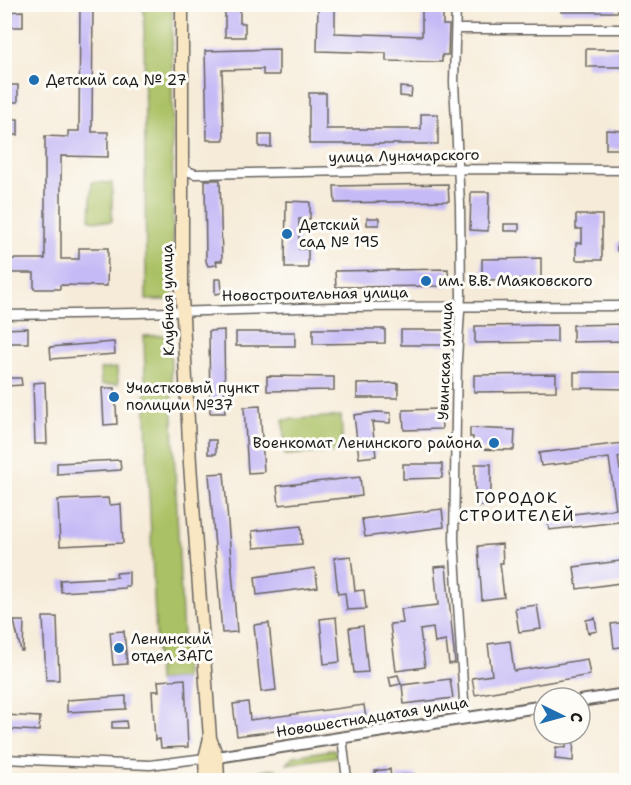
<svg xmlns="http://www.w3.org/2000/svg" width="631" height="785" font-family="'Shantell Sans',sans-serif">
	<rect width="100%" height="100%" fill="#fdfcf7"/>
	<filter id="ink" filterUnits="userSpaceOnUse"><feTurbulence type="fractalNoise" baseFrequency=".0167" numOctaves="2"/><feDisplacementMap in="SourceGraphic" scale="12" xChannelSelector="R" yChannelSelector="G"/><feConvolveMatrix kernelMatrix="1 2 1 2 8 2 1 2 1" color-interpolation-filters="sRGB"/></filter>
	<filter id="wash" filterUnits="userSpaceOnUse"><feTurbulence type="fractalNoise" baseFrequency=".008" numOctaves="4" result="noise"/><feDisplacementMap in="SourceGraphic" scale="24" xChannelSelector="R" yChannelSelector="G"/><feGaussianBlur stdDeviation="1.35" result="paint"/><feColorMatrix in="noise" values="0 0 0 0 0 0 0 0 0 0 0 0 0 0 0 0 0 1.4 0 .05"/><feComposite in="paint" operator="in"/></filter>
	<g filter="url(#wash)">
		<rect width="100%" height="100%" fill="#f6ebd8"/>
		<path fill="#abc165" stroke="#646e40" stroke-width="1.5" d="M144 5H172L173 300H146Z
			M92 182 112 183V221L110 222 90 220Z
			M170 335 174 450 185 679 158 681 147 451 144 336Z
			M117 368 118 384 101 385 100 369Z
			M341 416 343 451 285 455 283 420Z
			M330 750H334L339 756 287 764 294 756Z
			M276 769C271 785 248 781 233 780V776L237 774Z"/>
		<g id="blocks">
			<path fill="#c6baf6" d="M80 4H93L92 132H108V157L61 156V259H79V248H108L107 286 60 285V289H34V273H4V259H45V136L68 137V131H79Z
				M225 4H240V23H245V37H225Z
				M318 4H335V33L422 36V4H443V25H449L448 55H442V62L386 61V53L317 51Z
				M561 4H617V12H561Z
				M23 11V27H4V12Z
				M279 49V75H263V69L222 70 224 140H207L205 51Z
				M586 49H627V67H586Z
				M4 85H18V102H4Z
				M400 87 412 88 411 97 400 96Z
				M309 93H326V129H421V114H438V144H309Z
				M4 119H18V135H4Z
				M606 130 627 131V149H606Z
				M259 135H271V147H259Z
				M205 180H220L222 261H216L217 265 208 266 206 261Z
				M448 184 449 201 335 203 334 186Z
				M471 192H489L488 231 470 230Z
				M286 201 310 202V219H299V249H308V268H285Z
				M576 215H602V260H576V243H582V229H576Z
				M367 218H379V225H367Z
				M504 224H519V231H504Z
				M617 242H626V251H617Z
				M541 258V279L482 280V259Z
				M448 269 449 286 336 287 335 271Z
				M215 279H221L222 293 215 294Z
				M627 324V341L573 342V325Z
				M557 325V342L475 343V326Z
				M28 328V343H4V329Z
				M313 329H385V343L313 344Z
				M224 330 225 413H210L209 331Z
				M401 330H446V345H401Z
				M236 332H295V346H236Z
				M114 342 115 354 51 359 50 347Z
				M574 372H627V389L574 388Z
				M556 374V391L474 392V375Z
				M267 376 334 377V390L267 391Z
				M7 378H21L22 385 7 386Z
				M45 382 47 444H35L33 383Z
				M398 383V398H357V384Z
				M102 388H115L117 424 104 425Z
				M260 406 264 472 248 473 244 407Z
				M441 409 442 429 404 430 403 410Z
				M377 412 391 413 390 423 372 422 376 456 359 458 354 415Z
				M470 428 515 430 514 450 473 449V437H470Z
				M208 440H216V454H208Z
				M623 443 625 456 618 457 620 470 627 469V492H623L625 507H627V521L549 530 547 517 616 509 609 458 541 466 539 453Z
				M120 460 121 470 57 474V463Z
				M403 464H442V478L403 479Z
				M475 464H491V506H475Z
				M224 473 237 632 222 633 209 474Z
				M360 477 362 496 279 505 277 486Z
				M108 498 109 505 121 504 123 543 60 546 58 500Z
				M442 509 444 527 365 537 362 519Z
				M301 526 302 544 254 548 252 531Z
				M502 544 503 563H500L504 597 482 600 478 546Z
				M351 556 355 591 364 590 366 609 347 610 345 593 338 594 334 558Z
				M627 560V582L577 589 574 567Z
				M446 566 455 663 449 664 446 641 435 643 433 628 420 630 425 667 396 671 390 624 403 623 401 609 438 605 434 567Z
				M315 568 318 587 257 595 255 577Z
				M129 572V586H125V588L61 592 60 580 117 577 116 573Z
				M537 605 541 629 519 632 515 608Z
				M43 617H57L59 680H46Z
				M336 617 340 662 324 664 320 619Z
				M595 618 597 631 588 633 586 620Z
				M14 621H24L23 651H21Z
				M627 622V646L614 648 611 624Z
				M269 623 276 690 261 692 254 625Z
				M363 626 368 672 354 673 349 628Z
				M124 631 127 664 113 665 110 632Z
				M510 641 514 671 587 659 590 675 475 695 472 678 492 675 488 644Z
				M398 675 401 684 391 686 389 677Z
				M185 679 188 747 161 748 160 739 155 740 152 691H159L158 681Z
				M450 679 453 698 404 704 402 685Z
				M126 696V709L67 712V700Z
				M248 702 250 720 364 705 366 719 237 736 233 704Z
				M4 715 40 717 39 731 4 729Z
				M126 721 127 728H112V722Z
				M567 734H574L573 761 555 759 556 747 566 748Z
				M390 769 391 780H376L375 771Z
				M415 774 416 780H398L397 776Z"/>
		</g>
	</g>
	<g filter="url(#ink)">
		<use href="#blocks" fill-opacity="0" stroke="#68645e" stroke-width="1.5"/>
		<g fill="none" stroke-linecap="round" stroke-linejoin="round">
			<defs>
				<path id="minor" d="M456 4 454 82 460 205 461 295 457 359 454 539 465 717
					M456 29H626
					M182 169 195 174 458 169 626 170
					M4 315 137 313 333 307 626 306
					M342 737 347 780
					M4 759 150 765 205 758"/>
				<path id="tertiary" d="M580 701 626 694
					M217 757 544 706"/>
				<path id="secondary" d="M182 4V296L190 464 210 738 217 757 218 780
					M206 780 205 758 210 738"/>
			</defs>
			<use href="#minor" stroke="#68645e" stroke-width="11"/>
			<use href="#tertiary" stroke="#68645e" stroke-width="14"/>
			<use href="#secondary" stroke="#68645e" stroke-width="15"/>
			<use href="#minor" stroke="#fff" stroke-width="8"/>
			<use href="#tertiary" stroke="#fff" stroke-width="10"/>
			<use href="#secondary" stroke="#f9e7c3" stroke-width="12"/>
		</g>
	</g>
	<g fill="#1f6fb2" stroke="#fdfcf7" stroke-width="2">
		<circle cx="34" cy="80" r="6"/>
		<circle cx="287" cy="234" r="6"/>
		<circle cx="426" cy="281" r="6"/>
		<circle cx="114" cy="397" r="6"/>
		<circle cx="494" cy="443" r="6"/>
		<circle cx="119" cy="648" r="6"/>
	</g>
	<g text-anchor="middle" stroke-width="6" stroke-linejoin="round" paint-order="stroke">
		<g font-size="15" fill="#1c1c1c" stroke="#fdfcf7" text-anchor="start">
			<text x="46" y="85">Детский сад № 27</text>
			<text x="299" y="230">Детский<tspan x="299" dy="17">сад № 195</tspan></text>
			<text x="438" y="286">им. В.В. Маяковского</text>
			<text x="126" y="393">Участковый пункт<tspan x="126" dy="17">полиции №37</tspan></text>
			<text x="482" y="448" text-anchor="end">Военкомат Ленинского района</text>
			<text x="131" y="644">Ленинский<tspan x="131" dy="17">отдел ЗАГС</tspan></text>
		</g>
		<g font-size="15" fill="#1c1c1c" stroke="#fdfcf7">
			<text transform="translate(404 156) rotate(-1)" y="5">улица Луначарского</text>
			<text transform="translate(315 294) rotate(-1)" y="5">Новостроительная улица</text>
			<text transform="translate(168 300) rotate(-91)" y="5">Клубная улица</text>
			<text transform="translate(445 361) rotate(-88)" y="5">Увинская улица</text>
			<text transform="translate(372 717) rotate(-9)" y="5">Новошестнадцатая улица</text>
		</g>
		<g font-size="16" letter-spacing="1.5" fill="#1c1c1c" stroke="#fdfcf7">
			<text x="517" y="503">ГОРОДОК<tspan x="517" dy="18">СТРОИТЕЛЕЙ</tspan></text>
		</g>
	</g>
	<rect width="631" height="785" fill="none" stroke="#fdfcf7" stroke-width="24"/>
	<g transform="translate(562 716) rotate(95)"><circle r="28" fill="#fdfcf7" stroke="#a3a29f" stroke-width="1.5"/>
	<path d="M0-4.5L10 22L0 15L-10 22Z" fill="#1f6fb2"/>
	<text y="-9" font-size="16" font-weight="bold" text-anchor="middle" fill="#1c1c1c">С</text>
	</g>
</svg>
